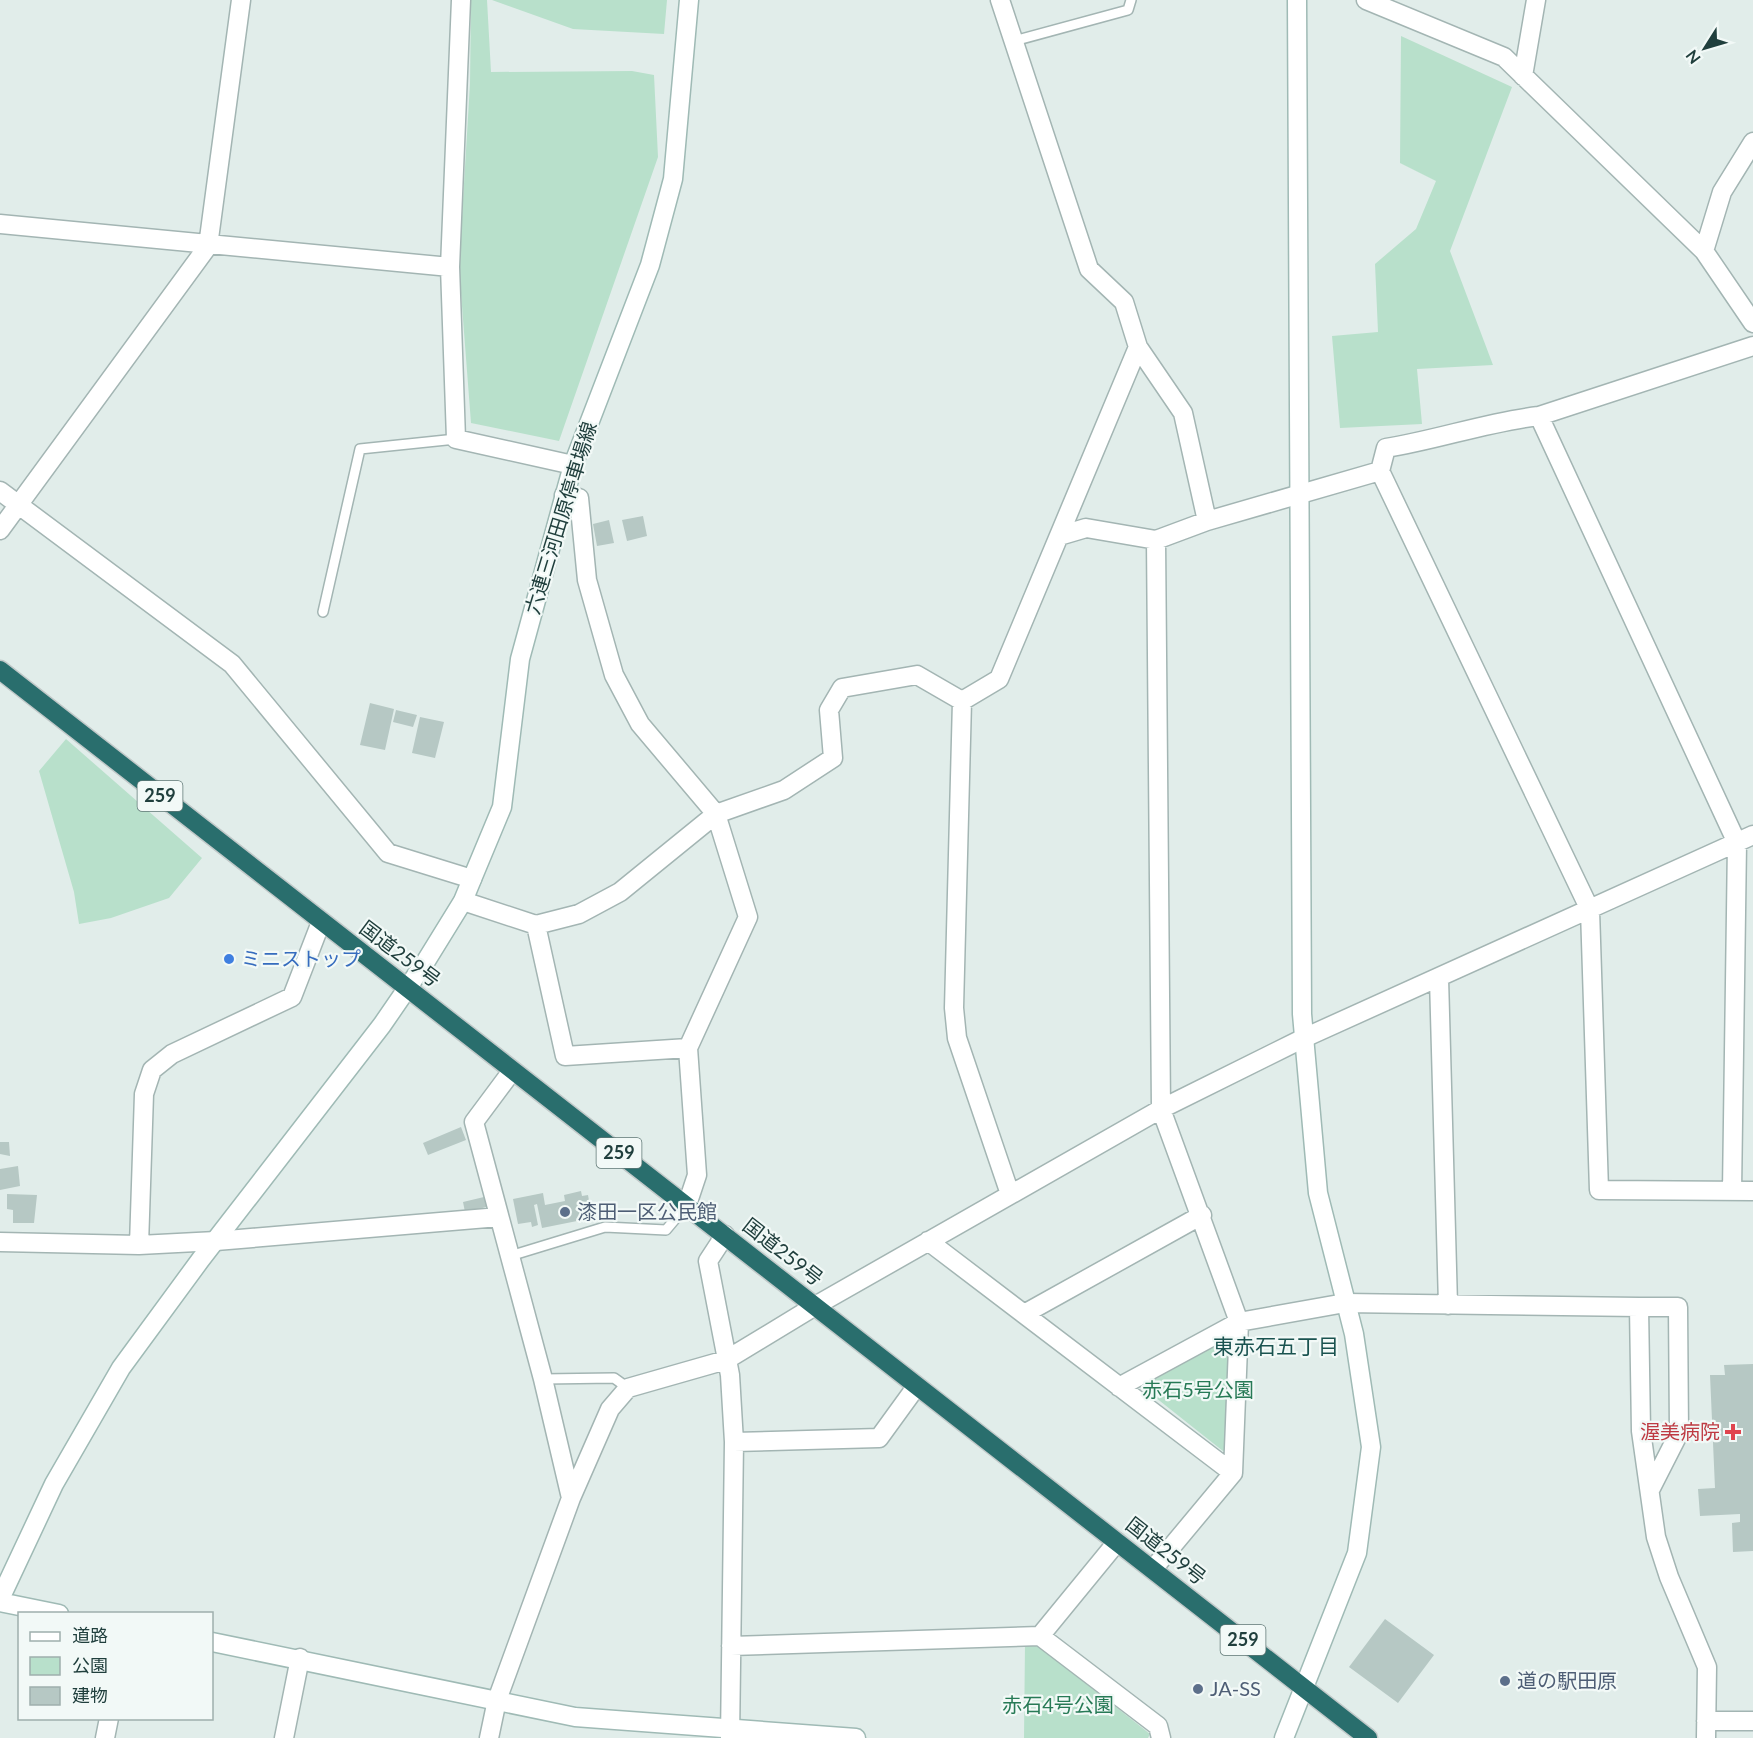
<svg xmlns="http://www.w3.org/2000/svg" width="1753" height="1738" font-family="Lato,'Noto Sans JP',sans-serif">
	<rect width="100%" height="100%" fill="#e1edea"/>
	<path fill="#b8e0cb" d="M471 0H487L491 72 632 71 654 75 658 157 559 441 471 423 459 267 470 84Z
		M492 0H667L664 34 573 29Z
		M1401 36 1512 87 1450 251 1493 365 1417 369 1422 424 1340 428 1332 336 1378 332 1375 264 1416 229 1436 181 1400 163Z
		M66 739 202 858 169 898 111 918 79 924 74 892 39 771Z
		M1233 1331 1228 1455 1141 1386Z
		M1025 1644 1040 1647 1150 1734 1148 1738H1024Z"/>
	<path fill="#b6c8c4" d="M643 516 647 536 627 541 622 520Z
		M609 520 614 543 597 546 593 524Z
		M370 703 394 709 385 750 360 745Z
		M396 710 417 715 413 727 393 722Z
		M420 717 444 722 435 758 412 753Z
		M461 1127 466 1140 428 1155 423 1143Z
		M0 1142H9L10 1156 0 1154Z
		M18 1166 20 1186 0 1190V1169Z
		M581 1191 582 1196 588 1195 592 1218 542 1228 537 1204 534 1205 538 1225 532 1227 531 1222 518 1224 513 1199 543 1193 545 1205 565 1201 564 1195Z
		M7 1194 37 1195 34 1223H13V1210L7 1209Z
		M484 1197 487 1207 465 1212 463 1202Z
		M1753 1364V1551L1733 1552 1732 1523 1740 1522V1514L1700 1516 1698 1489 1715 1488 1710 1375H1725L1724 1365Z
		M1385 1619 1434 1655 1398 1703 1349 1667Z"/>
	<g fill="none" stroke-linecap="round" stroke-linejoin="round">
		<defs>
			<path id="lane" d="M1014 41 1128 10 1131 0
				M323 612 360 449 456 439
				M510 1256 605 1227 666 1230 687 1205
				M543 1379 614 1378 628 1388"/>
			<path id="street" d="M461 0 450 267 456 439 573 465
				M1000 0 1089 269 1124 302 1138 347 1183 413 1207 521
				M1366 0 1504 57 1704 251 1753 323
				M1523 76 1536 0
				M0 224 450 267
				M1704 251 1722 192 1753 142
				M1753 346 1539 416C1487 422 1437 440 1386 448L1380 471 1590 910 1599 1190 1753 1191
				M1539 416 1737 843 1732 1191
				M0 491 232 664 388 853 472 879
				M564 495 579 498 587 580 614 675 640 724 716 814 748 917 688 1048 697 1175 687 1205
				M0 530 208 246 241 0
				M1059 536 1086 528 1156 540 1207 521 1380 471
				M962 701 954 1008 957 1038 1010 1194
				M962 701 999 679 1138 347
				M463 901 536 925 579 914 620 892 716 814 784 790 833 758 829 710 842 688 917 675 962 701
				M536 925 565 1056 688 1048
				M1439 978 1448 1305
				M512 1071 474 1122 543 1379 571 1498
				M725 1235 708 1261 730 1375 734 1442 730 1738
				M928 1241 1233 1473
				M0 1242 139 1245 216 1241 499 1217
				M139 1245 144 1094 152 1070 172 1054 292 997 321 922
				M1024 1314 1202 1215
				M1119 1387 1239 1322 1345 1303 1639 1307
				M734 1442 879 1438 916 1387
				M1651 1488 1679 1433 1678 1307H1639L1641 1431 1656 1537 1669 1577 1707 1667 1706 1738
				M1153 1569 1233 1473 1239 1322 1161 1109 1156 540
				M1040 1636 1117 1542
				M731 1646 1040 1636 1158 1726 1161 1738
				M1706 1721H1753
				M105 1738 109 1718
				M284 1738 300 1658
				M489 1738 497 1700 571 1498 610 1409 628 1388 726 1360 815 1306 1161 1109 1304 1038 1753 835"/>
			<path id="secondary" d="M0 1599 54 1484 121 1368 201 1259 382 1025 426 961 463 901 472 879 502 807 520 659 573 465 650 265 673 179 689 0
				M0 1602 59 1614
				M212 1642 575 1717 856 1738
				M1284 1738 1357 1553 1371 1447 1354 1334 1318 1193 1302 1014 1297 0"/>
			<path id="highway" d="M0 670 1368 1738"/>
		</defs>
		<use href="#lane" stroke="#a3b5b3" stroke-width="12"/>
		<use href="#street" stroke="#a3b5b3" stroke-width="21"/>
		<use href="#secondary" stroke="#9fbab5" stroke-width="21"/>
		<use href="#highway" stroke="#c1c9c9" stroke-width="21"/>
		<use href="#lane" stroke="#fff" stroke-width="9"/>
		<use href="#street" stroke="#fff" stroke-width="18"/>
		<use href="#secondary" stroke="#fff" stroke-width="18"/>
		<use href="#highway" stroke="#296e6d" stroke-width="18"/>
	</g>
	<circle fill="#3f7fe0" stroke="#f2f9f7" stroke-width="2" cx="229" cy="959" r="6"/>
	<g fill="#5c6f8a" stroke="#f2f9f7" stroke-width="2">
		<circle cx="565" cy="1212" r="6"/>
		<circle cx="1505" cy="1681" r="6"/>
		<circle cx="1198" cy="1689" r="6"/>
	</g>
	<path fill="#e0444e" stroke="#f2f9f7" stroke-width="2" d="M1730 1423h6v6h6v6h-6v6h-6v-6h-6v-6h6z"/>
	<g text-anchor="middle" stroke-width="4.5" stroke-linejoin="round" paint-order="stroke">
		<g fill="#f2f9f7" stroke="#5f7775" stroke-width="1.5">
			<rect x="137.5" y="781" width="45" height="30" rx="4.5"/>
			<rect x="596.5" y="1138" width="45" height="30" rx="4.5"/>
			<rect x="1220.5" y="1625" width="45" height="30" rx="4.5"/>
		</g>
		<g font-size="18" font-weight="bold" fill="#203f3d">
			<text x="160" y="802">259</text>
			<text x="619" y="1159">259</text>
			<text x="1243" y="1646">259</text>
		</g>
		<g font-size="20" fill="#203f3d" stroke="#f2f9f7">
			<text transform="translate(561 518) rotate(-73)" y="7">六連三河田原停車場線</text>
			<text transform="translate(400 954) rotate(37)" y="7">国道259号</text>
			<text transform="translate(783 1252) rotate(38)" y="7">国道259号</text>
			<text transform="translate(1166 1551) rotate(38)" y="7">国道259号</text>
		</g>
		<g font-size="20" fill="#366cbe" stroke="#f2f9f7" text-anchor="start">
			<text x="241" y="966">ミニストップ</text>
		</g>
		<g font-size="20" fill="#4e5e75" stroke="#f2f9f7" text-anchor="start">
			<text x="577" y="1219">漆田一区公民館</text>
			<text x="1517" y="1688">道の駅田原</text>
			<text x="1210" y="1696">JA-SS</text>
		</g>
		<g font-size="20" fill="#277a56" stroke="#f2f9f7">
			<text x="1198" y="1397">赤石5号公園</text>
			<text x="1058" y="1712">赤石4号公園</text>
		</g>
		<g font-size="20" fill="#be3a42" stroke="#f2f9f7" text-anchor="end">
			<text x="1720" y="1439">渥美病院</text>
		</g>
		<g font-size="21" fill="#1a5350" stroke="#f2f9f7">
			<text x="1276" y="1354">東赤石五丁目</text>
		</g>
	</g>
	<rect x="18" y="1612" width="195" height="108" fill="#f2f9f7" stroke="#9eafad" stroke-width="1.5"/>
	<rect x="30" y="1632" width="30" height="9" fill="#ffffff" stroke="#9eafad" stroke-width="1.5"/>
	<text x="72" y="1642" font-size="18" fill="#203f3d">道路</text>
	<rect x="30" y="1657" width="30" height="18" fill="#b8e0cb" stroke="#9eafad" stroke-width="1.5"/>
	<text x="72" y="1672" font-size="18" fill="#203f3d">公園</text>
	<rect x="30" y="1687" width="30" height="18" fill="#b6c8c4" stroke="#9eafad" stroke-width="1.5"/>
	<text x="72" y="1702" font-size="18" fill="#203f3d">建物</text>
	<g transform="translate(1705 48) rotate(233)" stroke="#f2f9f7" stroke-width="4.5" paint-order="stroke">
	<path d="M0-4.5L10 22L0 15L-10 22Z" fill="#203f3d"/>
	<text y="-9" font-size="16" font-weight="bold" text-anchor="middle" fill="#203f3d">N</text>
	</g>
</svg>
